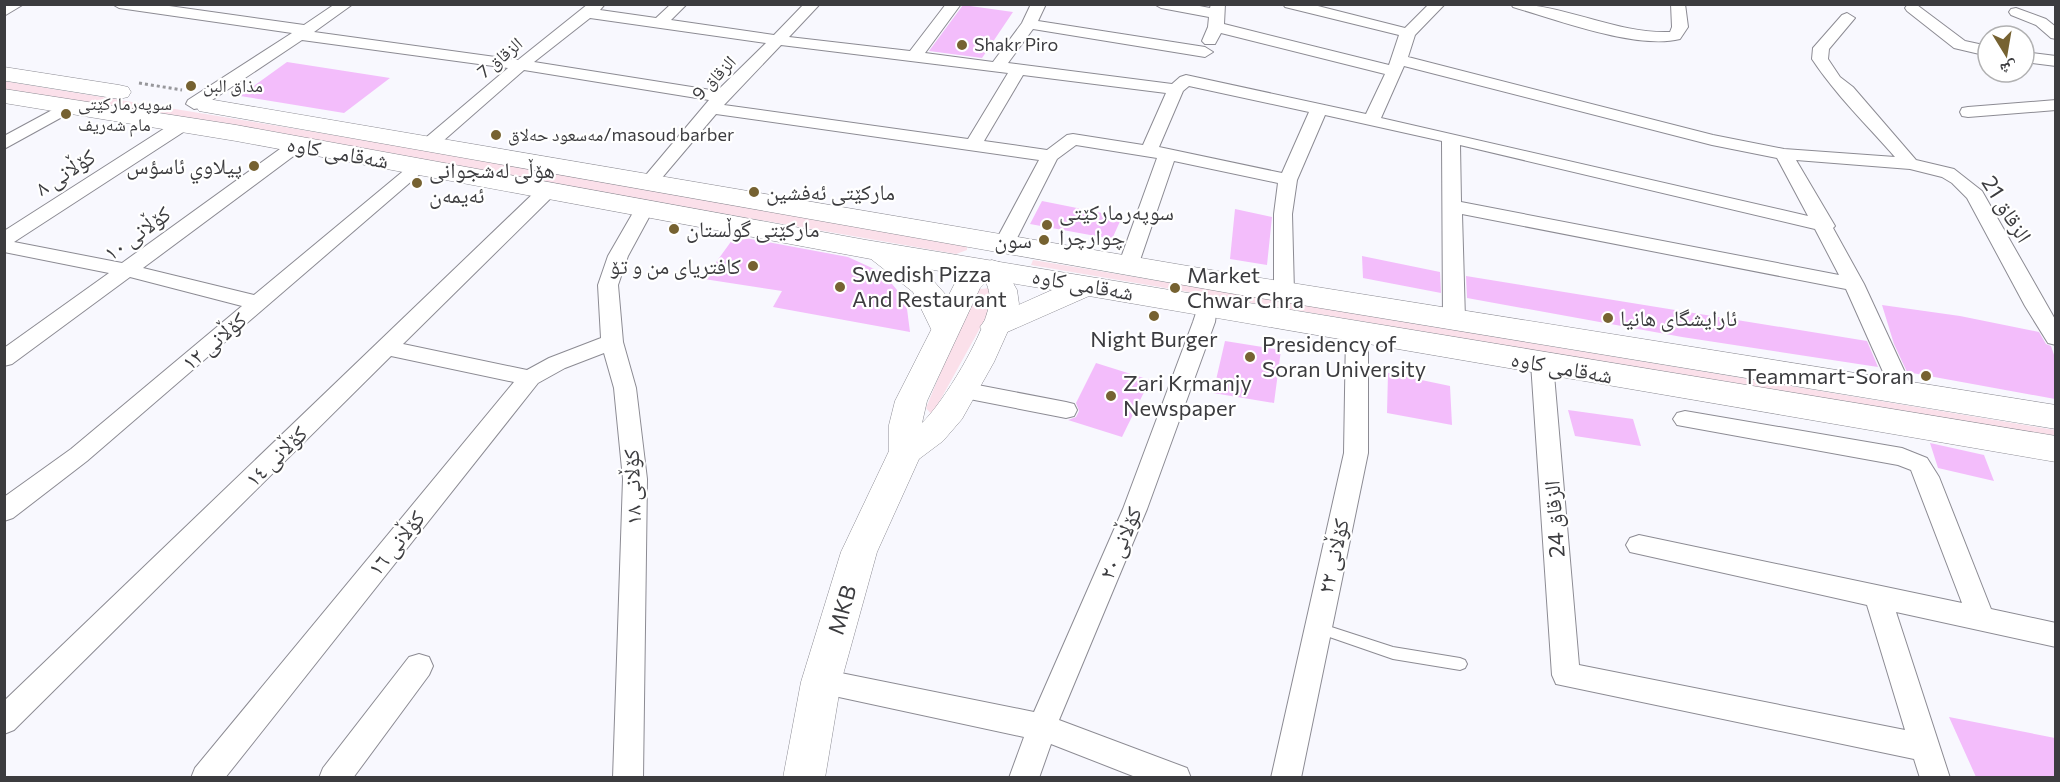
<svg xmlns="http://www.w3.org/2000/svg" width="2060" height="782" font-family="Commissioner,'Noto Naskh Arabic',sans-serif">
	<rect width="100%" height="100%" fill="#f8f8fe"/>
	<path fill="#fbe0ea" d="M4 81 449 154 967 246V250L956 254 5 89Z
		M1033 260 2055 430V440L1031 265Z
		M989 288 995 301 932 415 926 408 974 290Z"/>
	<path fill="#f3bdfb" d="M963 5 1013 12 982 58 929 51Z
		M287 62 390 78 344 113 240 96Z
		M1042 201 1122 217 1112 239 1030 224Z
		M1235 209 1272 217 1267 265 1230 259Z
		M735 236 848 257 883 273 906 301 910 332 773 307 782 291 704 279Z
		M1362 256 1440 272 1441 293 1363 278Z
		M1466 276 1867 341 1878 367 1682 337 1467 298Z
		M1882 305 1960 316 2039 332 2046 344 2051 346 2055 358V399L1907 372 1894 344Z
		M1225 341 1281 350 1274 403 1213 393Z
		M1096 363 1150 380 1122 437 1068 420 1076 417 1079 411 1076 403Z
		M1388 373 1450 386 1452 425 1387 413Z
		M1568 410 1633 419 1641 446 1575 436Z
		M1930 443 1984 455 1994 481 1938 468Z
		M1949 717 2055 738V777H1976Z"/>
	<g fill="none" stroke-linecap="round" stroke-linejoin="round">
		<defs>
			<path id="service" d="M1319 623 1393 647 1460 658 1465 660 1467 664 1465 668 1460 670 1393 659 1315 632 1313 628 1315 624Z"/>
			<path id="minor" d="M24 4 4 16 6 4Z
				M112 4H155L304 25 335 4H353L314 32 518 60 588 4H605L600 10 656 18 671 4H687L671 20 774 35 804 4H820L789 37 910 51 946 4H961L925 53 993 62 1022 23 1031 4H1046L1038 21 1205 47 1213 52 1205 57 1033 29 1008 63 1172 84 1180 77 1186 75 1366 114 1385 74 1221 33 1215 44H1205L1202 41 1208 27 1209 17 1161 8 1154 4H1189L1210 8 1211 4H1225L1224 24 1389 65 1399 35 1285 7 1283 4H1310L1405 28 1429 4H1445L1415 35 1408 57 1713 135 1784 149 1895 157C1867 125 1835 94 1812 59L1813 48 1842 15 1847 13 1855 18 1829 49 1828 59 1840 77 1853 87 1916 160 1954 169 1982 191 2056 321V345L2048 343 2025 306 1967 198 1952 183 1942 177 1910 169 1796 160 1835 226 1833 228 1864 284 1914 392 1911 398 1903 400 1895 398 1892 392 1846 289 1462 214 1465 319 1461 324 1454 326 1447 324 1443 319 1442 141 1325 115 1297 180 1292 214 1294 292 1291 297 1284 299 1277 297 1274 292V214L1278 183 1174 161 1138 266 1135 270 1128 272 1121 270 1118 266 1157 158 1076 145 1057 159 1014 244 1011 248H997L994 244 1039 160 716 114 655 186H643L640 182 709 100 524 70 435 148H423L420 144 423 140 508 68 302 40 200 108 194 109 186 104 188 100 292 33 119 8ZM590 18 766 43 717 91 534 62ZM781 45 1008 73 968 139 724 105ZM1404 66 1712 145 1777 158 1808 216 1381 118ZM1023 75 1166 93 1143 145 1073 134 1067 135 1047 150 984 141ZM1189 86 1309 112 1282 173 1159 147 1183 91ZM1460 145 1815 229 1839 275 1461 202Z
				M1511 4C1565 4 1615 34 1670 32L1672 27 1671 4H1685L1688 27 1680 39C1637 50 1557 20 1513 7Z
				M1908 4 1917 5 1965 41 1988 46V56L1954 48 1907 11 1905 8Z
				M2016 8 2046 19 2056 27V39L2051 38 2036 25 2011 15 2009 12 2011 9Z
				M2024 52 2056 56V66L2024 62Z
				M2056 100V110L1968 117 1962 116 1960 112 1962 108 1968 107Z
				M67 102 73 103 75 107 73 111 4 149V136Z
				M182 120 188 121 191 125 188 129 14 242 122 263 291 141H303L306 145 303 149 143 268 254 295 413 163H425L428 167 87 461 13 518 4 521V497L71 449 242 306 130 277 12 364 4 366V348L109 273 4 252V231L176 121Z
				M548 184 555 186 557 190 555 194 403 344 527 370 549 358 601 338 598 285 608 256 638 204H652L654 208 628 256 618 285 623 342 636 388 647 479 643 778H613L623 479 614 388 604 353 565 368 538 383 225 778H191L195 768 514 382 391 356 14 730 4 734V701L541 186Z
				M1207 299 1214 301 1217 306 1215 322 1147 509 1059 720 1187 768 1191 778H1138L1051 744 1039 778H1009L1024 737 811 691 807 682 811 673 821 669 1034 712 1123 509 1193 322 1200 301Z
				M1357 325 1365 327 1368 332V453L1301 778H1271L1344 453 1346 332 1349 327Z
				M1542 355 1550 358 1553 363 1579 665 1905 730 1867 605 1630 552 1626 545 1630 538 1639 535 1962 603 1911 470 1898 465 1677 425 1673 419 1677 413 1685 411 1902 448 1927 458 1939 477 1991 609 2056 623V647L1896 612 1950 778H1920L1914 759 1556 684 1552 675 1531 363 1534 358Z
				M962 382 1066 402 1074 404 1077 410 1074 416 1066 418 954 396 951 390 954 384Z
				M419 654 429 657 433 666 429 675 353 778H319L323 768 409 657Z"/>
			<path id="secondary" d="M992 260 1002 263 1017 290 1019 304 1016 313 994 362 962 419 943 441 919 459 877 552 841 682 825 778H783L801 682 841 552 889 451V425L895 401 958 277 967 269ZM986 282C989 290 991 297 989 305 984 335 944 402 922 423L927 401 980 288Z"/>
			<path id="primary" d="M4 67 119 85 128 87 131 92 128 97 119 99 7 81H4Z
				M4 89 236 125 866 240 2056 436V462L1089 296 996 337 985 334 980 327 985 320 1052 290 922 268 945 294 961 328 956 335 945 338 934 335 913 292 871 259 236 141 4 103Z
				M208 99 1229 273 2056 405V429L1229 293 199 111 196 106 199 101Z"/>
		</defs>
		<use href="#service" stroke="#8c8b93" stroke-width="2"/>
		<use href="#minor" stroke="#8c8b93" stroke-width="2"/>
		<use href="#secondary" stroke="#8c8b93" stroke-width="1"/>
		<use href="#primary" stroke="#8c8b93" stroke-width="1"/>
		<path stroke="#97979b" stroke-width="3" stroke-dasharray="3 3" stroke-linecap="butt" d="M139 83 182 90"/>
		<use href="#service" fill="#fff" fill-rule="evenodd"/>
		<use href="#minor" fill="#fff" fill-rule="evenodd"/>
		<use href="#secondary" fill="#fff" fill-rule="evenodd"/>
		<use href="#primary" fill="#fff" fill-rule="evenodd"/>
	</g>
	<g fill="#766231" stroke="#fff" stroke-width="2">
		<circle cx="962" cy="45" r="6"/>
		<circle cx="191" cy="86" r="6"/>
		<circle cx="66" cy="114" r="6"/>
		<circle cx="496" cy="135" r="6"/>
		<circle cx="254" cy="166" r="6"/>
		<circle cx="417" cy="183" r="6"/>
		<circle cx="754" cy="192" r="6"/>
		<circle cx="1047" cy="225" r="6"/>
		<circle cx="674" cy="229" r="6"/>
		<circle cx="1044" cy="240" r="6"/>
		<circle cx="753" cy="266" r="6"/>
		<circle cx="840" cy="287" r="6"/>
		<circle cx="1175" cy="288" r="6"/>
		<circle cx="1154" cy="316" r="6"/>
		<circle cx="1608" cy="318" r="6"/>
		<circle cx="1250" cy="357" r="6"/>
		<circle cx="1926" cy="376" r="6"/>
		<circle cx="1111" cy="396" r="6"/>
	</g>
	<g text-anchor="middle" stroke-width="4.5" stroke-linejoin="round" paint-order="stroke">
		<g font-size="18" fill="#3c3c3f" stroke="#fff" text-anchor="start">
			<text x="974" y="51">Shakr Piro</text>
			<text x="203" y="92">مذاق البن</text>
			<text x="78" y="110">سوپەرمارکێتی<tspan x="78" dy="21">مام شەریف</tspan></text>
			<text x="508" y="141">مەسعود حەلاق/masoud barber</text>
		</g>
		<g font-size="18" fill="#3c3c3f" stroke="#fff">
			<text transform="translate(500 58) rotate(-40)" y="6">الزقاق 7</text>
			<text transform="translate(714 78) rotate(-46)" y="6">الزقاق 9</text>
		</g>
		<g font-size="22" fill="#3c3c3f" stroke="#fff">
			<text transform="translate(338 152) rotate(10)" y="8">شەقامی کاوە</text>
			<text transform="translate(65 172) rotate(-33)" y="8">کۆڵانی ٨</text>
			<text transform="translate(2007 209) rotate(58)" y="8">الزقاق 21</text>
			<text transform="translate(137 233) rotate(-36)" y="8">کۆڵانی ١٠</text>
			<text transform="translate(1083 284) rotate(10)" y="8">شەقامی کاوە</text>
			<text transform="translate(214 341) rotate(-40)" y="8">کۆڵانی ١٢</text>
			<text transform="translate(1562 367) rotate(10)" y="8">شەقامی کاوە</text>
			<text transform="translate(276 456) rotate(-44)" y="8">کۆڵانی ١٤</text>
			<text transform="translate(632 487) rotate(-92)" y="8">کۆڵانی ١٨</text>
			<text transform="translate(1554 519) rotate(-94)" y="8">الزقاق 24</text>
			<text transform="translate(396 543) rotate(-51)" y="8">کۆڵانی ١٦</text>
			<text transform="translate(1120 543) rotate(-67)" y="8">کۆڵانی ٢٠</text>
			<text transform="translate(1333 556) rotate(-77)" y="8">کۆڵانی ٢٢</text>
			<text transform="translate(842 610) rotate(-74)" y="8">MKB</text>
		</g>
		<g font-size="22" fill="#3c3c3f" stroke="#fff" text-anchor="start">
			<text x="242" y="174" text-anchor="end">پيلاوي ئاسؤس</text>
			<text x="429" y="178">هۆڵی لەشجوانی<tspan x="429" dy="25">ئەیمەن</tspan></text>
			<text x="766" y="200">مارکێتی ئەفشین</text>
			<text x="1059" y="220">سوپەرمارکێتی<tspan x="1059" dy="25">چوارچرا</tspan></text>
			<text x="686" y="237">مارکێتی گوڵستان</text>
			<text x="1032" y="248" text-anchor="end">سون</text>
			<text x="741" y="274" text-anchor="end">کافتریای من و تۆ</text>
			<text x="852" y="282">Swedish Pizza<tspan x="852" dy="25">And Restaurant</tspan></text>
			<text x="1187" y="283">Market<tspan x="1187" dy="25">Chwar Chra</tspan></text>
			<text x="1620" y="326">ئارایشگای هانیا</text>
			<text x="1154" y="347" text-anchor="middle">Night Burger</text>
			<text x="1262" y="352">Presidency of<tspan x="1262" dy="25">Soran University</tspan></text>
			<text x="1914" y="384" text-anchor="end">Teammart-Soran</text>
			<text x="1123" y="391">Zari Krmanjy<tspan x="1123" dy="25">Newspaper</tspan></text>
		</g>
	</g>
	<rect width="2060" height="782" fill="none" stroke="#3c3c3f" stroke-width="12"/>
	<g transform="translate(2006 54) rotate(169)"><circle r="28" fill="#ffffff" stroke="#b1b1b2" stroke-width="1.5"/>
	<path d="M0-4.5L10 22L0 15L-10 22Z" fill="#766231"/>
	<text y="-9" font-size="16" font-weight="bold" text-anchor="middle" fill="#3c3c3f">ش</text>
	</g>
</svg>
